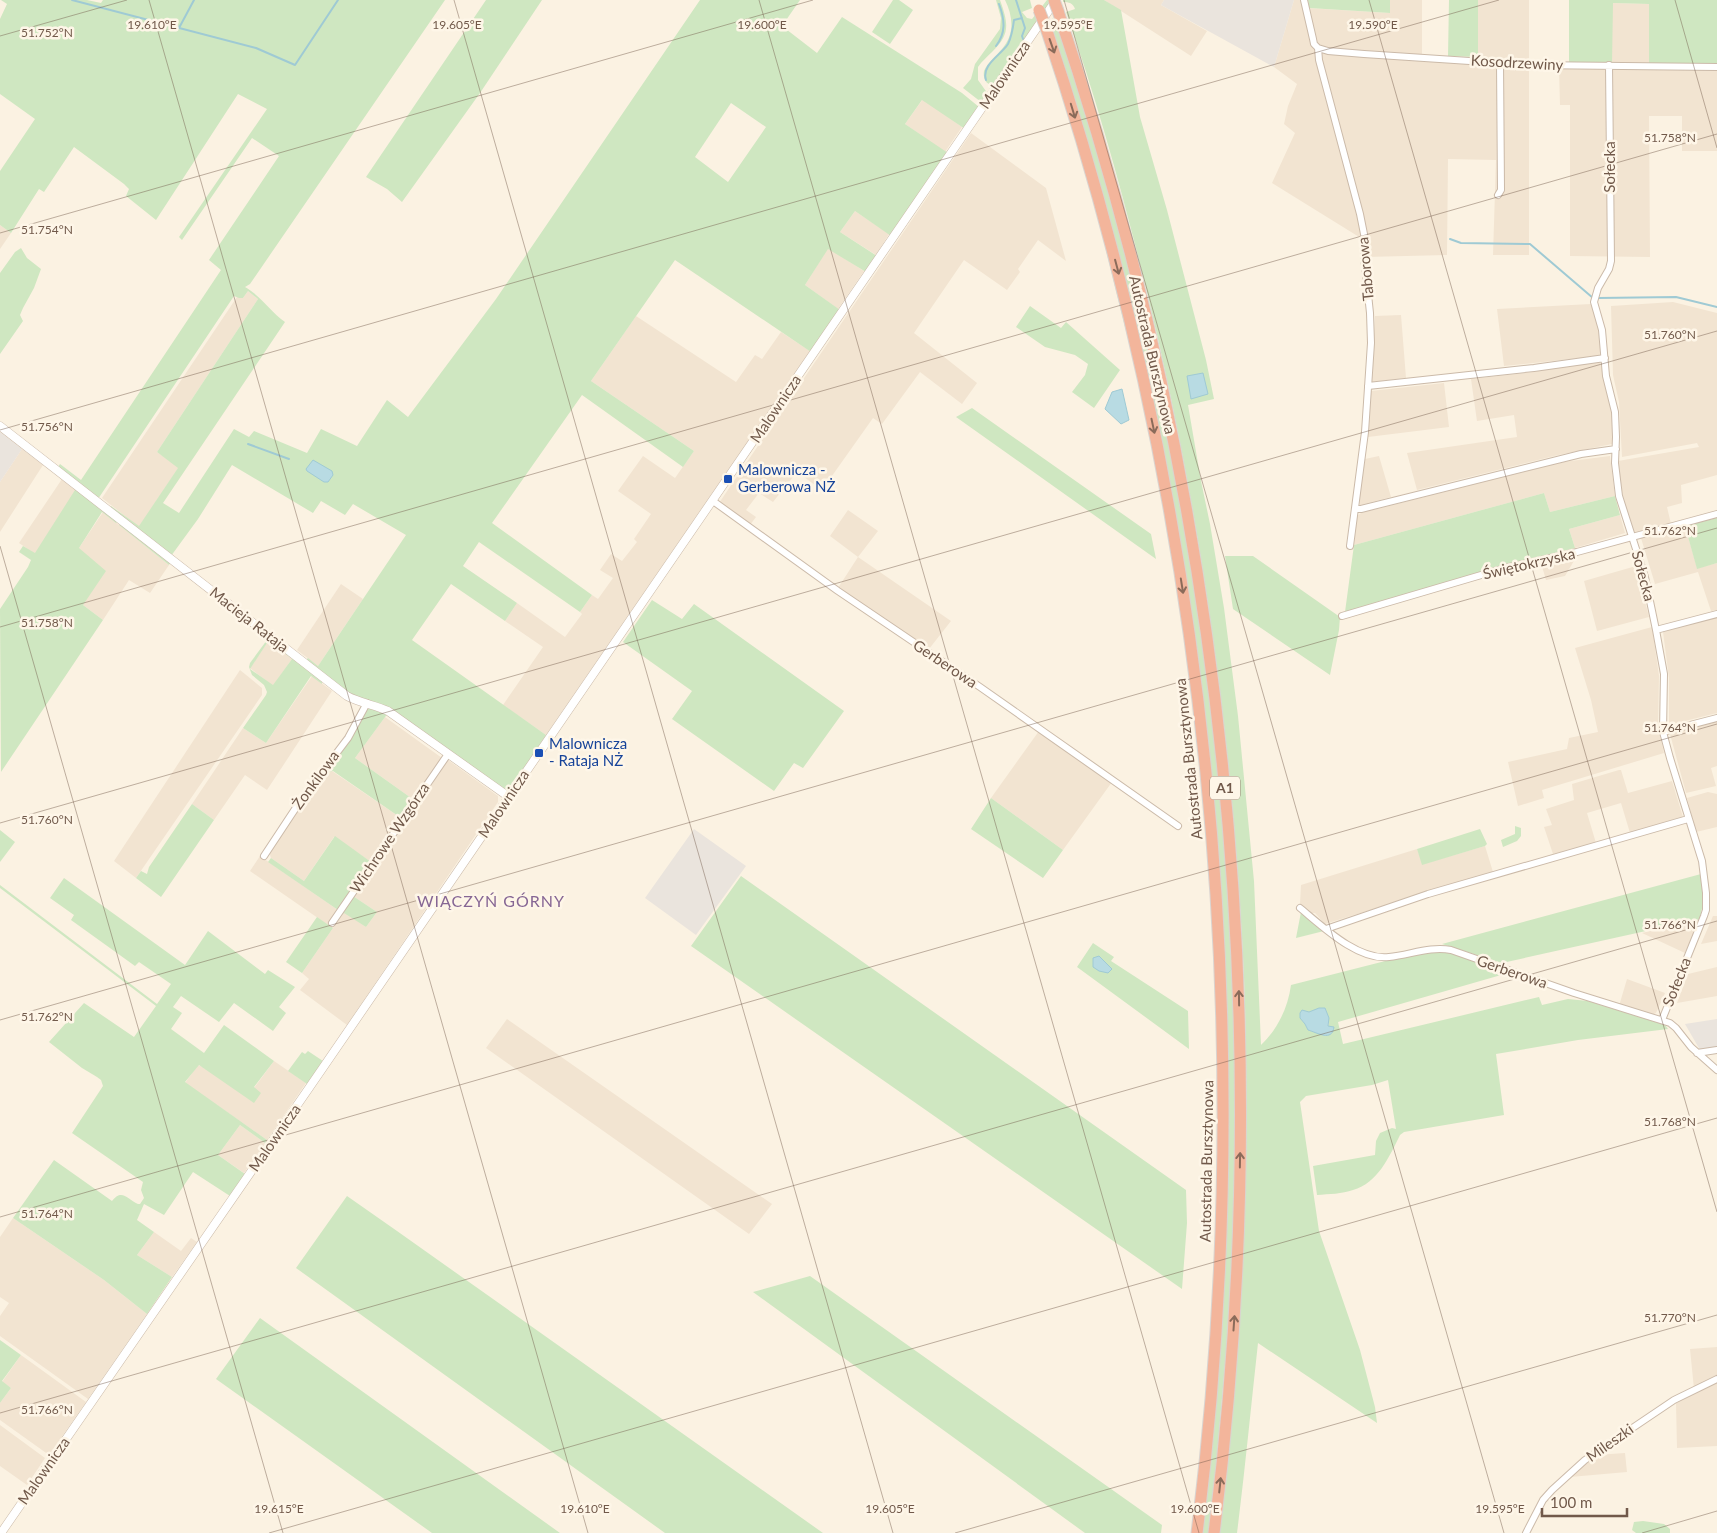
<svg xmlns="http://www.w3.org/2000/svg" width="1717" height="1533" font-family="Lato,sans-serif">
	<rect width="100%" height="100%" fill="#fbf2e2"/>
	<path fill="#f2e4d1" d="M1104 0H1164L1161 5 1207 31 1191 56Z
		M1294 0H1303L1307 8 1389 13 1390 0H1422V58L1478 60V0H1529V64L1717 69V151H1682V116H1649L1650 257 1570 256V105H1560L1559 68H1529V255H1493L1496 160 1448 159 1447 255 1365 257 1364 240 1272 183 1295 133 1284 124 1288 106 1297 84 1274 67Z
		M1612 3 1649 4V65L1612 64Z
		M923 99 962 127 945 152 905 124Z
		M971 133 1046 188 1066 261 1038 240 1018 269 1020 272 1007 290 964 260 914 333 977 383 962 404 920 372 882 424 873 418 822 490 797 472 773 502 759 493 746 510 756 517 750 525 719 503Z
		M855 211 889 234 876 255 840 232Z
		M0 225 11 233 0 249Z
		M828 248 864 271 838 309 805 285Z
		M248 291 258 299 157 452 179 467 139 527 102 498 237 297 243 298Z
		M1673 302 1717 313V475L1681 485 1682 503 1667 507 1671 524 1634 535 1623 498 1618 461 1699 447 1697 443 1622 457 1619 402 1613 375 1611 306Z
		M1591 304 1600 331V356L1504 366 1497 309Z
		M1401 315 1406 378 1372 382 1375 316Z
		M636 316 736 382 755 355 762 359 781 332 810 351 546 735 503 705 543 647 505 621 517 603 565 637 582 614 580 612 592 595 598 599 613 578 600 570 611 554 622 561 637 542 634 539 651 514 618 491 643 456 675 478 694 451 591 381Z
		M1600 362 1613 411 1612 444 1558 455 1417 490 1407 453 1517 437 1514 415 1477 421 1471 379 1534 372 1563 365Z
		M1444 383 1449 427 1368 437 1371 391Z
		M22 449 43 465 0 532V482Z
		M1379 456 1391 497 1360 505 1359 500 1365 459Z
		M1610 456 1615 496 1550 512 1544 493 1354 545 1357 516 1361 513 1563 462Z
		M62 479 76 490 35 554 19 543Z
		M848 510 878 531 858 557 951 621 929 649 838 588 858 557 830 536Z
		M103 512 169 565 150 593 129 580 103 620 83 605 79 548Z
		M1620 515 1625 533 1575 548 1569 529Z
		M1685 526 1697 568 1717 563V610L1711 611 1698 572 1655 584 1641 538Z
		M1578 554 1565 576 1546 580 1541 563Z
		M1636 566 1649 617 1597 631 1584 581Z
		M341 584 363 599 318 666 297 650Z
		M1717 617V713L1669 725V678L1663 632Z
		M1652 627 1659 676 1658 727 1664 753 1542 790 1544 798 1518 806 1508 762 1567 749 1569 738 1598 732 1591 700 1575 648Z
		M269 640 292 659 273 686 250 668Z
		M240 670 262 688V695L136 878 114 861Z
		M312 676 332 691 267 790 245 775 214 820 192 804 243 728 266 743Z
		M385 717 442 758 414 800 355 758Z
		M1717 722V766L1711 768 1716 786 1686 793 1670 734Z
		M1039 731 1112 782 1063 850 991 798Z
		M448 760 498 796V802L347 1025 300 990 309 979 302 973 344 912 366 927 377 912 353 896 410 818Z
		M1619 770H1621L1628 793 1672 781 1683 817 1630 833 1621 803 1587 813 1596 843 1553 854 1544 827 1552 825 1546 809 1574 800 1572 784Z
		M332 771 401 818 371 862 334 837 304 881 271 858 269 851 322 773Z
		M1708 792 1717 794V827L1696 832 1687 798Z
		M1485 846 1493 872 1325 924 1315 913H1311L1300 904 1301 885 1417 849 1423 864Z
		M260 856 338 910 328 925 250 871Z
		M1713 916H1717V941L1701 944Z
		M1700 919 1685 953 1642 933Z
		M1717 967V996L1677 1003 1688 974Z
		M1627 979 1665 993 1656 1013 1652 1015 1619 1006Z
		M507 1019 772 1204 749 1234 486 1048Z
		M274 1061 306 1083 267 1140 185 1083 198 1065 254 1088Z
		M240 1125 265 1143 244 1173 218 1155Z
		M13 1218 104 1280 147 1314 88 1399 0 1336V1316L9 1303 0 1297V1237Z
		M154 1232 181 1251 191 1238 197 1242 172 1277 137 1255Z
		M1717 1347V1446L1677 1448 1676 1403 1694 1389 1690 1349Z
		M21 1355 86 1402 49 1455 0 1420V1403L11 1388 2 1382Z
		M0 1425 45 1458 27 1485 0 1466Z
		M1625 1453 1627 1472 1570 1477 1596 1455Z"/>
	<path fill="#eae4dd" d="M1164 0H1294L1274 67 1161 5Z
		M0 432 22 449 0 482Z
		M694 829 746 866 696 935 645 898Z
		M1717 1019V1047L1700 1050 1685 1024Z"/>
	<path fill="#cfe7c1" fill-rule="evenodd" d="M1 0H87L101 3 103 0H445L250 284 245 287C261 296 270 311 285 322L163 503 179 513 234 429 249 437 254 431 307 453 321 429 357 446 387 400 408 417 496 299 700 0H800L782 26 817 53 842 17 962 93 979 107 965 129 922 100 905 124 948 153 891 236 855 211 840 232 877 256 866 272 828 249 805 285 840 310 811 352 675 260 591 381 694 451 683 467 582 395 492 523 592 595 580 612 479 542 463 566 517 603 505 621 451 584 412 640 546 735 537 749 535 748 533 750 535 754 510 789 506 790 398 715 348 693 305 661 308 658 318 666 406 535 353 504 345 515 321 501 313 513 232 465 198 519 171 556 111 510V506L139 526 178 468 157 452 258 299 248 291 243 298H239L234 296 98 499 58 467 60 464 81 480 221 270 209 260 279 156 252 138 182 240 179 237 267 109 238 94 156 220 126 196 129 189 124 184 74 147 44 192 39 189 11 233 0 225V171L35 119 0 94V19L7 4ZM731 103 766 127 728 182 695 157Z
		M486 0H542L480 93 402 202 387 189 366 177Z
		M893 0H899L913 10 890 44 872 32Z
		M996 0H1000C1008 23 1011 34 992 52 987 57 982 61 978 67V80L988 94 983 102H981L963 88 971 79 975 64 1000 29 1001 18Z
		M1005 0H1030L1032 8 1022 12 1027 18 1032 19 1047 0H1052L996 83 991 85C985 83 983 77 984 71 988 62 996 56 1002 49 1015 34 1013 16 1005 0Z
		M1063 0H1104L1121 10 1140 117 1167 210 1206 360 1214 399 1188 405 1201 481 1210 524 1224 608 1238 716 1254 881 1261 1045C1277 1030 1288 1008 1291 985L1405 956 1434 951 1450 952 1508 973 1338 1022 1343 1044 1539 997 1542 1005 1568 999 1588 1001 1665 1025 1668 1029 1578 1040 1496 1054 1504 1115 1404 1132 1400 1135C1389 1157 1378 1183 1353 1190 1342 1194 1329 1194 1317 1195L1313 1166 1375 1155 1376 1141 1380 1133 1392 1128 1396 1129 1388 1080 1372 1085 1306 1096 1300 1102 1319 1231 1360 1350 1375 1407 1377 1423 1258 1343C1251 1406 1245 1470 1237 1533H1219C1241 1359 1250 1183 1245 1007 1244 964 1241 920 1238 876 1224 678 1193 481 1146 288 1123 195 1098 103 1066 12L1075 9C1073 3 1069 2 1063 2ZM1319 1008 1329 1023 1326 1036 1308 1030 1305 1024 1300 1018Z
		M1308 0H1390V13L1309 8Z
		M1449 0H1478V57L1448 56Z
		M1569 0H1717V66L1649 65V4L1613 3 1612 64H1569Z
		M1053 18 1057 29 1060 28 1102 161 1158 383 1206 653 1230 902 1237 1084 1233 1275 1210 1533H1201L1226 1025 1180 549 1052 32 1055 31 1051 21Z
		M21 248 27 258 41 269 34 288 23 308 20 315 23 321 0 354V273L15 252Z
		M1030 306 1061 328 1066 322 1120 370 1094 408 1072 392 1085 375 1088 364 1075 355 1045 347 1016 327Z
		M972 408 1151 534 1156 559 956 417Z
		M68 482 117 522 116 523 102 512 79 548 106 571 83 605 103 620 1 772 0 609 28 567 31 560 19 552 23 546 35 553 75 490Z
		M1544 493 1550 512 1615 496 1620 515 1569 529 1575 548 1501 566 1345 612 1354 545Z
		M1717 518V563L1697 569 1685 526Z
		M121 524 171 561 169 565 119 525Z
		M1225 556H1253L1340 617 1339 630 1330 675 1233 609Z
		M652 600 682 619 694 604 844 711 803 768 794 763 774 791 672 719 692 691 623 642Z
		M267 640H271L280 647V649L269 640 250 669 273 685 292 659 283 652 285 651 322 681V684L311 676 266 743 243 728 266 695 267 692 264 685 252 675 249 667 250 663Z
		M371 707 388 713 355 758 414 800 401 818 333 771 322 773 366 710Z
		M991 798 1063 850 1043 878 971 829Z
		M192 804 214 820 161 897 136 878 141 871 147 874 149 867Z
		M1515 826 1521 828V836L1517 841 1503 847 1501 840 1515 834Z
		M1480 829 1487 844 1485 846 1422 865 1417 849Z
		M0 830 15 842 0 862Z
		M335 836 371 862 338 910 268 862 271 858 304 881Z
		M1701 874 1703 903 1700 919 1502 963 1442 944Z
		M741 876 1186 1190 1187 1223 1182 1289 691 946Z
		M64 878 185 965 208 931 265 974 268 970 295 987 279 1007 286 1013 273 1031 234 1003 219 1022 181 996 173 1007 182 1013 171 1029 204 1053 224 1025 274 1061 254 1087 261 1093 254 1103 199 1065 185 1082 267 1140 265 1143 240 1125 218 1155 245 1174 230 1196 193 1172 164 1215 144 1204 137 1220 154 1232 137 1255 172 1277 147 1314 104 1280 13 1218 54 1160 112 1201C122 1188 127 1199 138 1204H140L144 1198 141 1190 143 1182 72 1133 103 1086 101 1080 97 1077 82 1068 49 1042 84 1003 134 1037 156 1006 0 888V885L157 1004 171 984 139 962 135 966 71 920 74 915 50 898Z
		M353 896 377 912 366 927 344 913 342 915 341 912Z
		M1301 912 1324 931 1296 938Z
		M317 917 333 928 302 973 286 962Z
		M1093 943 1114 957 1111 961 1188 1011 1189 1049 1077 967Z
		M308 1051 323 1061 307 1084 288 1071 302 1052 305 1054Z
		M347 1196 397 1231 823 1533H665L296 1268Z
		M810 1276 1162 1525 1161 1533H1085L753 1292Z
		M260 1318 560 1533H432L216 1379Z
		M0 1340 21 1355 2 1381 11 1388 0 1403Z
		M1643 1521 1664 1524 1670 1529V1533H1636L1632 1530 1634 1522Z"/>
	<path fill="#b8dbe3" stroke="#9fcad4" d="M1203 373 1208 394 1191 399 1187 376Z
		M1122 389 1129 420 1121 424 1105 409 1112 392Z
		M313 460 332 471 333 475 328 482H324L307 471 306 469Z
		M1099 956 1112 969 1108 973 1099 971 1093 967V958Z
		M1319 1008H1325L1329 1018 1328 1026 1334 1027C1332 1042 1318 1033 1308 1030L1305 1024 1300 1018V1013L1302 1010 1309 1012Z"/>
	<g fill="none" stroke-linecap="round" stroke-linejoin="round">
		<path stroke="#9fcad4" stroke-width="2" d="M72 0 256 48 295 65 338 0
			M1016 0 1025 28 1022 36 1023 39
			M179 28 194 0
			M996 46C1006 33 1005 20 999 4
			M986 80C981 65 1001 55 1008 44 1012 36 1013 28 1014 20L1022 18
			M1450 239 1461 243 1530 244 1593 298
			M1598 298 1676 297 1717 307
			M248 444 289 459"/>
		<defs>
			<path id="minor" d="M1304 0 1313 39 1314 44 1318 48 1319 60 1360 214 1365 239 1364 257 1370 313 1371 343 1365 432 1350 546
				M1318 48 1328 51 1364 54 1529 65 1717 67
				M1609 65 1611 261 1609 269 1598 288 1594 302 1602 330 1606 376 1615 412 1616 437 1615 463 1619 496 1645 577 1656 630 1664 674 1663 732 1670 758 1702 861 1706 893V910L1704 916 1662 1020
				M1498 195 1501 190 1500 62
				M1368 386 1534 368 1605 358
				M713 501 838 591 980 687 1178 826
				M1356 509H1361L1581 454 1616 449
				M1342 616 1505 568 1577 552 1717 514
				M1656 630 1717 614
				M1663 732 1717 718
				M264 856 301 800 348 738 367 703
				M1300 908C1322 926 1358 961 1389 957 1410 955 1430 946 1451 950L1574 993 1670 1023 1676 1028 1691 1047 1717 1070
				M332 923 448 754
				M1326 929 1428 894 1688 819
				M1697 1053 1717 1050
				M1526 1533 1543 1500 1552 1490 1585 1460 1674 1400 1717 1379"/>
			<path id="tertiary" d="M0 426 347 696C360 703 375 705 388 711L509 797
				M1 1533 309 1088 1056 0"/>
			<path id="motorway" d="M1058 11C1223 498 1279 1022 1214 1533
				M1046 28C1208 510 1260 1028 1197 1533"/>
		</defs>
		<use href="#minor" stroke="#cbbaa9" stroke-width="8"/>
		<use href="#tertiary" stroke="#cbbaa9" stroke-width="9"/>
		<use href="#motorway" stroke="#dad4d0" stroke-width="13"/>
		<use href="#minor" stroke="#fff" stroke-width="6"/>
		<use href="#tertiary" stroke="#fff" stroke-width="8"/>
		<use href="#motorway" stroke="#f3b59b" stroke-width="11"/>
		<defs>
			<path id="motorway-bridge" d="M1054 0 1058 11
				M1039 10 1046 28"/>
		</defs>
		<use href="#motorway-bridge" stroke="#dad4d0" stroke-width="13" stroke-linecap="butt"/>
		<use href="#motorway-bridge" stroke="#f3b59b" stroke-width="11"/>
	</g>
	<defs><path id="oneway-shaft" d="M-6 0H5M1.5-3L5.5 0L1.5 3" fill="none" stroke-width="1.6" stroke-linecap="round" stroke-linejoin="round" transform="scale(1.25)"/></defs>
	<g stroke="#8b6b5a">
		<use href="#oneway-shaft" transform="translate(1052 46) rotate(71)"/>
		<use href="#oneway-shaft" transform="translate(1073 111) rotate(73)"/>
		<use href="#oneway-shaft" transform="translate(1117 267) rotate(75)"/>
		<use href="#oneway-shaft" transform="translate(1153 426) rotate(78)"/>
		<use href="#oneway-shaft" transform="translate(1182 586) rotate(81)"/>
		<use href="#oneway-shaft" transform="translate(1239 998) rotate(-91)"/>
		<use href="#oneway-shaft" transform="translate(1240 1160) rotate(-89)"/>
		<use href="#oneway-shaft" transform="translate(1234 1323) rotate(-86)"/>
		<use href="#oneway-shaft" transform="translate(1220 1485) rotate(-84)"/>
	</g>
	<path fill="none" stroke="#71594a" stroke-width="1" stroke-opacity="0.45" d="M149 0 588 1533M454 0 893 1533M759 0 1199 1533M1064 0 1504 1533M1369 0 1717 1212M1675 0 1717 148M0 36 127 0M0 233 813 0M0 430 1499 0M0 546 283 1533M0 627 1717 134M0 823 1717 331M0 1020 1717 528M0 1217 1717 724M0 1413 1717 921M269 1533 1717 1118M955 1533 1717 1315M1642 1533 1717 1511"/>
	<g fill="#1a4fb4" stroke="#fef6e8" stroke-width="2">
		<rect x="723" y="474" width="10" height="10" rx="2.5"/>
		<rect x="534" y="748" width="10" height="10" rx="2.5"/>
	</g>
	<g text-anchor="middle" stroke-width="5" stroke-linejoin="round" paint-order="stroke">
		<rect fill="#fef6e8" stroke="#9b8879" stroke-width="1" x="1210" y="776.5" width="30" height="23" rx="4"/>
		<g font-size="14" font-weight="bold" fill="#71594a">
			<text x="1225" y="793">A1</text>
		</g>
		<g font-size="15" fill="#71594a" stroke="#fef6e8">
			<text transform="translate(1517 63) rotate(3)" y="5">Kosodrzewiny</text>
			<text transform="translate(1005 75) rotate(-56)" y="5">Malownicza</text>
			<text transform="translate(1610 167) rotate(-90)" y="5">Sołecka</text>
			<text transform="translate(1366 269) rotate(-95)" y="5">Taborowa</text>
			<text transform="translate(1152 355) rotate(77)" y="5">Autostrada Bursztynowa</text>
			<text transform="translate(776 409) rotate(-56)" y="5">Malownicza</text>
			<text transform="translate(1529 564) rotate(-13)" y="5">Świętokrzyska</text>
			<text transform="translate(1643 576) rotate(75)" y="5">Sołecka</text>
			<text transform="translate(249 620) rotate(38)" y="5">Macieja Rataja</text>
			<text transform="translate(945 664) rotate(34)" y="5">Gerberowa</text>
			<text transform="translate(1189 759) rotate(-96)" y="5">Autostrada Bursztynowa</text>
			<text transform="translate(316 780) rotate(-54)" y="5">Żonkilowa</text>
			<text transform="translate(504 804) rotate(-56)" y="5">Malownicza</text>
			<text transform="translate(390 838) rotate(-56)" y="5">Wichrowe Wzgórza</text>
			<text transform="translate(1512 972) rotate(19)" y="5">Gerberowa</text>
			<text transform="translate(1677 982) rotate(-68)" y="5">Sołecka</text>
			<text transform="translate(275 1138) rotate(-55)" y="5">Malownicza</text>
			<text transform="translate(1207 1161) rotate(-89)" y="5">Autostrada Bursztynowa</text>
			<text transform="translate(1610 1443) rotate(-35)" y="5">Mileszki</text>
			<text transform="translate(44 1471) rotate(-55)" y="5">Malownicza</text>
		</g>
		<g font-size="15" fill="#164399" stroke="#fef6e8" text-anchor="start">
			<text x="738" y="475">Malownicza -<tspan x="738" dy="17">Gerberowa NŻ</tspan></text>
			<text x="549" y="749">Malownicza<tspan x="549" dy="17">- Rataja NŻ</tspan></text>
		</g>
		<g font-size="16" letter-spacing="1" fill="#866694" stroke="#fef6e8">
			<text x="491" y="907">WIĄCZYŃ GÓRNY</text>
		</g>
	</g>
	<g font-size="12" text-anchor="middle" fill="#71594a" stroke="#fef6e8" stroke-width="5" stroke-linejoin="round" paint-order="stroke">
		<text x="152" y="29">19.610°E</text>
		<text x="457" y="29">19.605°E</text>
		<text x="762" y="29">19.600°E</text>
		<text x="1068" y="29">19.595°E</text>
		<text x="1373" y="29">19.590°E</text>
		<text x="47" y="37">51.752°N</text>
		<text x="1670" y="142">51.758°N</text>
		<text x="47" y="234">51.754°N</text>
		<text x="1670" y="339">51.760°N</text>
		<text x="47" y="431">51.756°N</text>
		<text x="1670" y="535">51.762°N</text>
		<text x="47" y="627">51.758°N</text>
		<text x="1670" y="732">51.764°N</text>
		<text x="47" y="824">51.760°N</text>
		<text x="1670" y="929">51.766°N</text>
		<text x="47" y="1021">51.762°N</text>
		<text x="1670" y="1126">51.768°N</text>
		<text x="47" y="1218">51.764°N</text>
		<text x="1670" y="1322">51.770°N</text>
		<text x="47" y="1414">51.766°N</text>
		<text x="279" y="1513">19.615°E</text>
		<text x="585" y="1513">19.610°E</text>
		<text x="890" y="1513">19.605°E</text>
		<text x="1195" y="1513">19.600°E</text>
		<text x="1500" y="1513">19.595°E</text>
	</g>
	<path d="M1542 1508v8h85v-8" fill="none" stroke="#71594a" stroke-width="2.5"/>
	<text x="1550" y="1508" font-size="15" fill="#71594a" stroke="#fef6e8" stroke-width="4" paint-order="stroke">100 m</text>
</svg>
